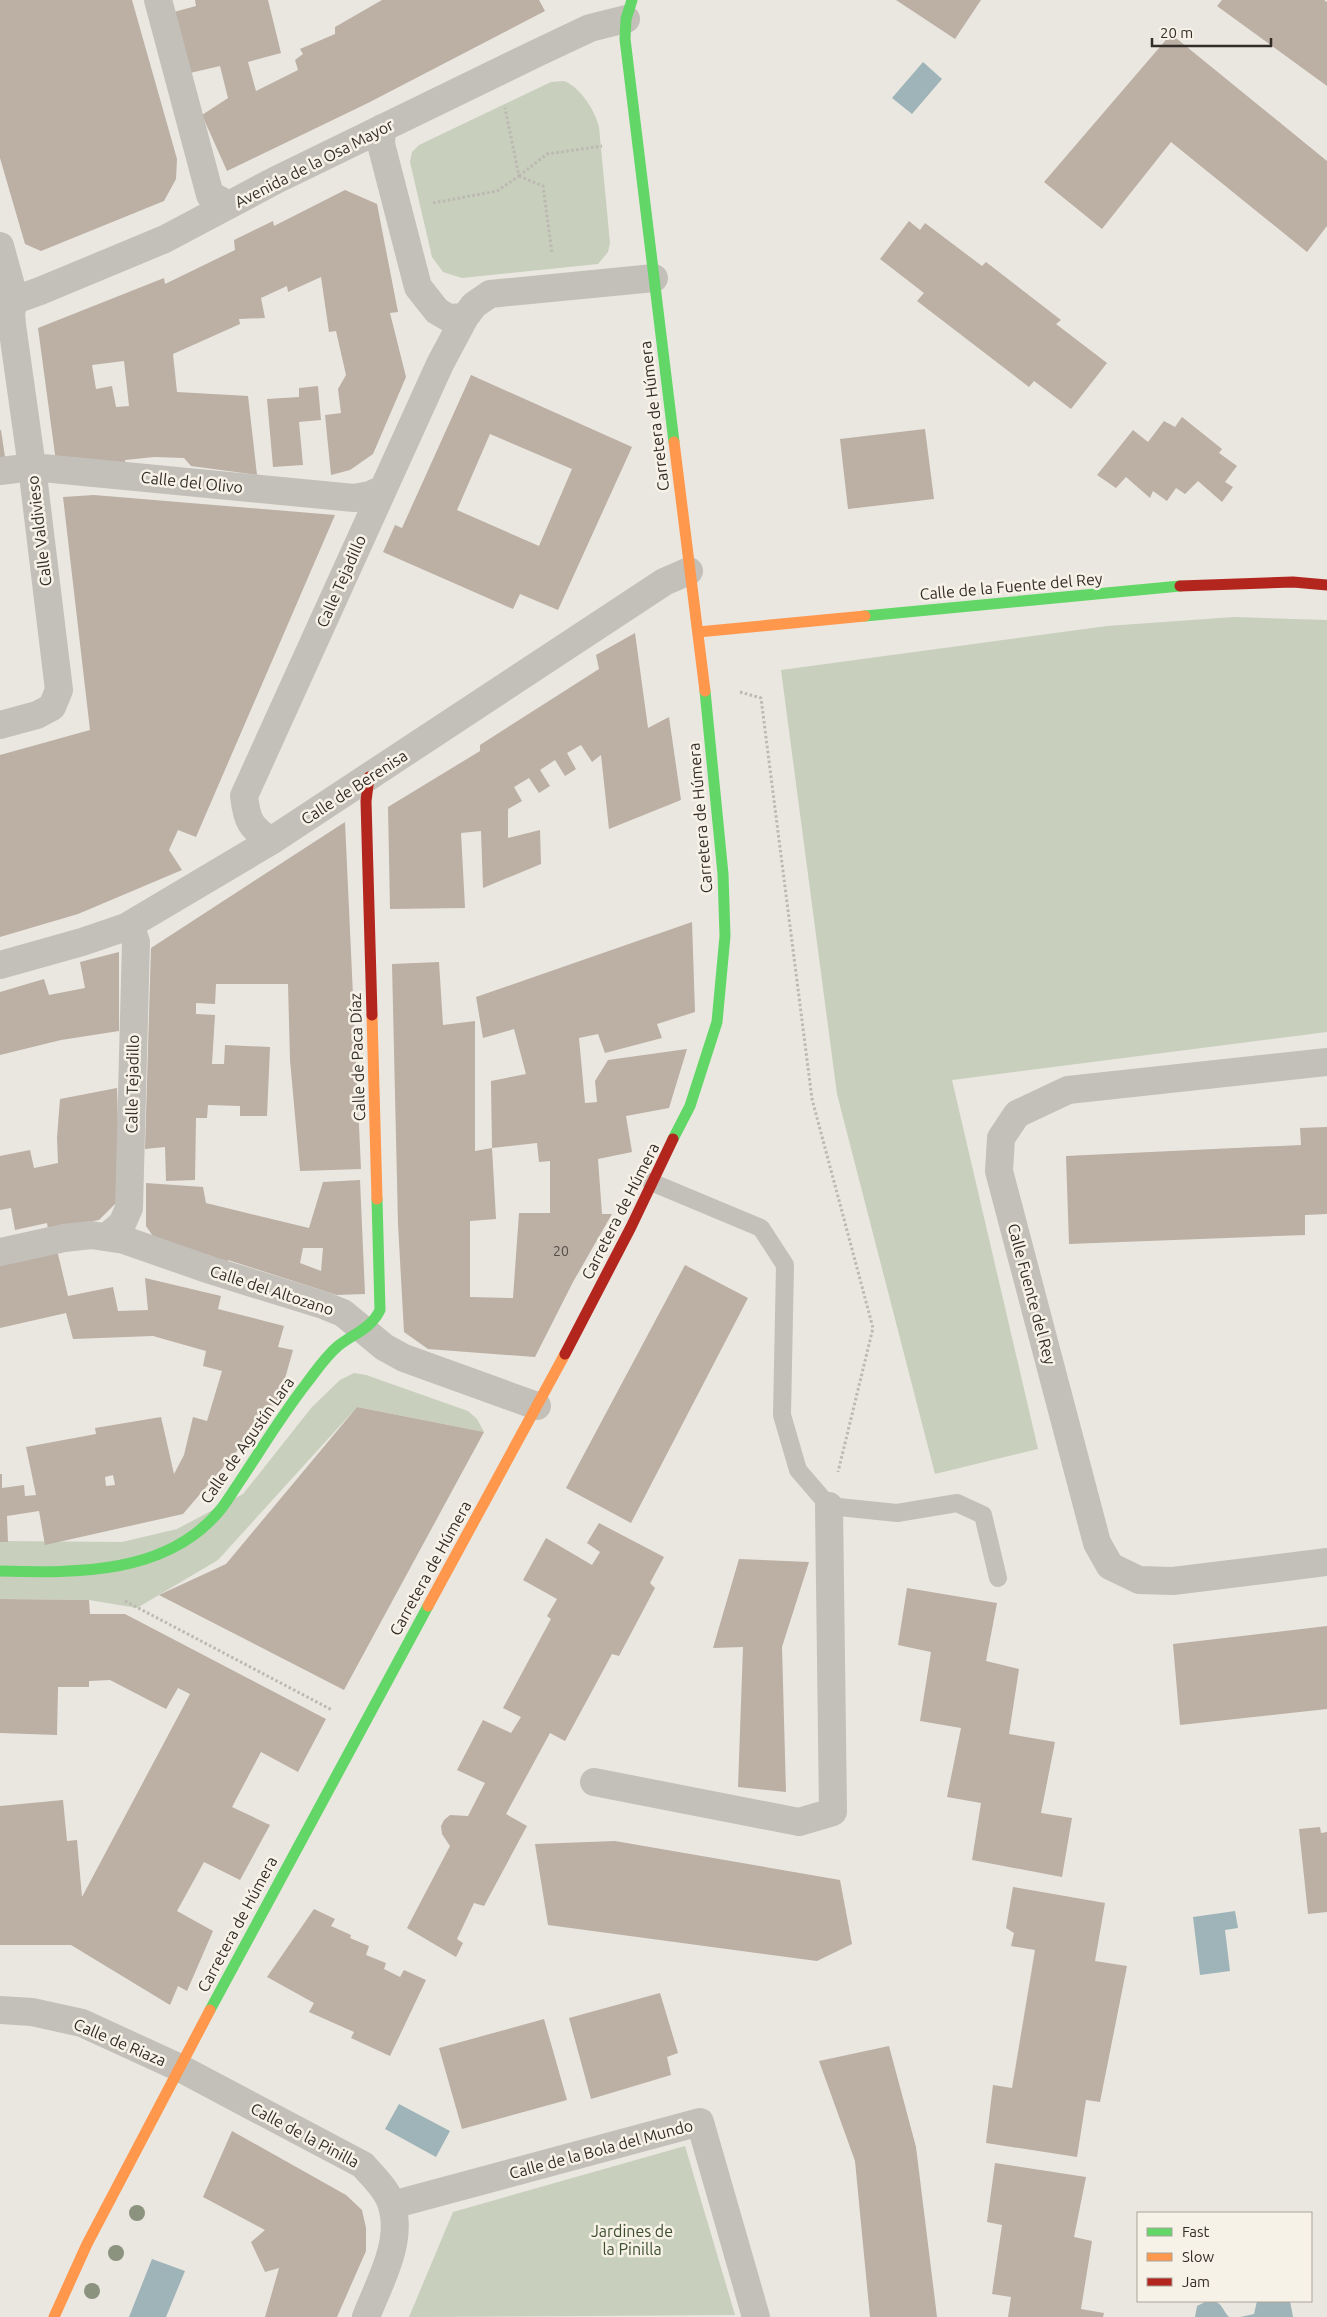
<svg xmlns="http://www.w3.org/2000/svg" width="1327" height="2317" font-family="Ubuntu,sans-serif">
	<rect width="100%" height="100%" fill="#eae7e0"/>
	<path fill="#c8cfbc" d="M564 81C580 87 595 110 599 127L610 243 608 252 598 264 462 278 443 272 432 257 410 162 412 152 419 145 551 82Z
		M1234 617 1327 620V1032L952 1080 1038 1449 935 1474 837 1094 781 670 1107 626Z
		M354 1373 366 1375 468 1411 477 1419 484 1432 357 1407 218 1560 137 1608 89 1600 0 1599V1541L122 1542 177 1529 243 1494 312 1407 340 1380Z
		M685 2146 735 2315 409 2317 453 2212Z"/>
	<path fill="#9eb4b8" d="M923 62 942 79 912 114 892 98Z
		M1235 1911 1238 1928 1225 1930 1230 1971 1200 1975 1193 1917Z
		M399 2104 450 2131 436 2157 385 2129Z
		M152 2259 185 2271 166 2317H129Z
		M1207 2301C1222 2300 1221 2308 1229 2317H1195L1197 2306Z
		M1257 2301H1290L1293 2317H1240L1254 2314Z"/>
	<path fill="#bcafa4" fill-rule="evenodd" d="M0 0H132L177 159 176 179 164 201 41 251 25 244 0 158Z
		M195 0H268L281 53 248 62 256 91 298 70 295 60 303 54 300 49 335 34V27L382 0H539L545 11 368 103 227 171 202 115 228 98 220 66 190 73 174 12 196 6Z
		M896 0H981L955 39Z
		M1222 0H1324L1327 2V86L1217 6Z
		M1171 34 1327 161V226L1307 252 1171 142 1102 229 1044 182Z
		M345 190 377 204 398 312 390 313 406 377 373 454 350 470 331 475 325 415 341 413 338 389 346 375 336 331 329 332 321 277 288 292 287 286 261 298 265 318 239 319 240 324 173 354 177 392 248 396 257 475 191 466 184 458 154 457 125 460 126 467 56 462 38 328 164 278 165 284 235 250 234 240 273 221 274 226ZM124 361 129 406 116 407 112 386 96 389 92 365Z
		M909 221 920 230 925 223 982 266 986 262 1061 320 1056 324 1107 363 1071 409 1034 381 1029 387 917 301 924 293 880 259Z
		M471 375 632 447 558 610 520 594 513 609 383 552 395 525 402 528ZM490 434 572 469 539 546 457 510Z
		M318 386 321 420 299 422 303 465 273 467 267 399 299 397V388Z
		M1182 417 1222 449 1219 453 1237 466 1225 482 1233 487 1222 502 1198 481 1185 494 1176 488 1167 501 1153 491 1150 498 1126 477 1116 488 1097 475 1133 430 1148 442 1164 421 1175 427Z
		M925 429 934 499 848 509 840 439Z
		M0 430H1L5 457H0Z
		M94 495 335 515 196 837 178 830 169 850 182 870 78 914 0 937V755L90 730 63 497Z
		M635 633 648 728 669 717 681 800 609 829 601 755 592 762 581 745 567 753 576 769 565 776 555 760 540 770 550 786 539 793 529 778 514 787 522 801 508 809V838L540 830 541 864 483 888 481 831 461 833 465 908 390 909 388 807 480 751V745L599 669 596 655Z
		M345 822 361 1169 300 1171 290 1060 288 984H216L215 1004 196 1003V1014L215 1015 212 1064H224L225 1045 270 1047 267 1116H240V1106L208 1105 207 1118H196L195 1180 166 1181 165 1147 145 1149 151 948Z
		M692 922 695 1012 657 1024 662 1038 605 1053 598 1034 579 1038 585 1103 597 1102 595 1081 608 1060 687 1049 669 1108 626 1116 632 1152 598 1159 602 1214H612L573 1282 535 1357 428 1349 404 1332 398 1224 392 964 439 962 443 1025 475 1021V1151L492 1148 496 1219 470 1221V1297L513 1298 519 1213H550V1161L539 1162 537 1143 492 1148 491 1081 526 1074 514 1029 483 1038 476 997Z
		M119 952V1031L61 1040 0 1055V992L44 979 49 995 85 988 80 962Z
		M117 1088 120 1199 99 1220 48 1229 47 1223 15 1230 11 1208 0 1210V1156L30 1150 34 1168 58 1163 57 1138 60 1099Z
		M1327 1127V1214L1305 1215V1235L1069 1244 1066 1156 1301 1145 1300 1128Z
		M360 1180 365 1294 337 1295 228 1260V1264L157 1242 146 1226V1183L203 1187 206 1203 309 1228 323 1182ZM303 1248H323L321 1271 300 1263Z
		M57 1250 68 1296 113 1287 118 1311 148 1310 145 1278 221 1296 218 1309 284 1326 278 1347 293 1350 277 1407 269 1405 266 1417 183 1514 45 1545 39 1511 7 1516 8 1542H0V1474H2V1488L24 1485 25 1496 36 1495 26 1447 96 1434 95 1428 161 1417 174 1474 184 1455 193 1417 207 1421 222 1371 203 1366 206 1351 153 1336 73 1339 66 1313 0 1328V1261ZM113 1475 115 1485 106 1486 105 1477Z
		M685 1265 748 1298 631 1523 566 1488Z
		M357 1407 484 1432 344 1690 159 1595 226 1564Z
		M599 1523 664 1557 650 1583 655 1588 619 1656 612 1654 565 1741 550 1733 506 1814 527 1826 484 1906 474 1903 457 1939 463 1943 456 1957 407 1928 450 1846 442 1834 441 1826 444 1820 450 1815 468 1816 485 1783 457 1770 483 1720 511 1733 521 1717 503 1708 551 1619 547 1616 557 1599 523 1580 546 1538 592 1565 600 1552 587 1543Z
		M739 1559 809 1562 782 1647 786 1792 738 1787 743 1647 713 1648Z
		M907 1588 997 1603 986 1661 1019 1669 1009 1734 1055 1742 1041 1813 1072 1818 1062 1877 972 1860 981 1803 947 1797 961 1728 920 1721 931 1652 898 1645Z
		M0 1599 89 1600 90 1614H125L326 1719 298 1772 261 1752 232 1807 270 1825 240 1880 204 1862 177 1911 213 1931 187 1991 178 1986 170 2005 71 1945H0V1806L63 1800 67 1841 77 1840 82 1897 190 1694 178 1688 166 1709 110 1680 89 1681V1687H58L57 1735 0 1733Z
		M1327 1626V1709L1180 1725 1173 1644Z
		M1320 1827 1321 1833 1327 1832V1912L1308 1914 1299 1829Z
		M615 1841 840 1880 852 1944 817 1961 548 1925 535 1844Z
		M1013 1887 1105 1903 1095 1961 1127 1966 1100 2102 1086 2100 1077 2157 986 2143 993 2085 1012 2088 1035 1950 1011 1946 1014 1933 1006 1928Z
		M314 1909 335 1919 331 1926 351 1935 350 1938 369 1946 366 1955 386 1963 384 1969 400 1977 404 1970 426 1980 390 2056 351 2038 354 2032 309 2012 314 2003 267 1977Z
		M660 1993 678 2053 667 2057 671 2075 591 2099 569 2018Z
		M544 2019 567 2100 462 2129 439 2048Z
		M889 2046 916 2147 937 2317H870L855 2161 819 2061Z
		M232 2131 346 2195 362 2210 366 2228V2251L337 2317H265L279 2268 265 2272 251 2242 265 2230 203 2197Z
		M995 2163 1086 2177 1074 2237 1092 2241 1081 2309 1104 2313 1103 2317H1008L1011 2297 992 2294 1002 2225 987 2222Z"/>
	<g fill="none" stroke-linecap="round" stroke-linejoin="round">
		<path stroke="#bcb8b2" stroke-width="3" stroke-dasharray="2.5 2.5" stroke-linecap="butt" d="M519 176 543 186 552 253
			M519 176 547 154 602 146
			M433 203 497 191 519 176 505 108
			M740 692 761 698 812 1099 873 1328 838 1472
			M125 1601 332 1710"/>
		<path stroke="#c3bfb9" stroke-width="18" d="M651 1182 761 1228 785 1265 782 1415 798 1470 829 1506 897 1513 957 1503 983 1515 998 1578"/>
		<path stroke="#c3bfb9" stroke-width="28" d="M158 0 210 195 229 205
			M382 128 381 144 418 287 437 311 449 318 465 317 474 305 490 294 654 278
			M0 246 15 300 11 312 12 325 32 467 59 690 52 707 37 715 0 725
			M0 301 15 300 40 291 165 239 276 180 537 53 590 28 626 19
			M0 471 32 467 354 498 370 495 383 489
			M271 841C250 827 247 821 244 796L440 364 465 317
			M0 965 82 942 126 927 271 841 664 582 689 571
			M1327 1062 1068 1090 1017 1114 1001 1138 999 1171 1097 1543 1110 1566 1139 1580 1173 1581 1327 1562
			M108 1236 122 1224 129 1208 136 942 132 931 126 927
			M0 1252 64 1238 91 1235 124 1240 210 1270 323 1305 343 1313 384 1347 404 1358 537 1406
			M594 1782 799 1822 833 1812 829 1506
			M0 2010 32 2012 82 2023 180 2068 363 2165C373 2177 388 2190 392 2206 403 2243 379 2283 366 2317
			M392 2205 700 2122 756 2317"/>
		<path stroke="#63d668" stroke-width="11" d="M632 0 626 19 625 39 674 442
			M865 616 1180 586
			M673 1139 690 1106 717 1022 725 936 723 874 705 691
			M0 1571C77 1573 168 1575 221 1509 228 1500 234 1490 240 1481 262 1448 282 1415 306 1384 316 1371 325 1357 338 1346 353 1334 371 1329 380 1310L377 1199
			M210 2010 428 1606"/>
		<path stroke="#ff974d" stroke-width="11" d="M674 442 705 691
			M698 632 865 616
			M372 1015 377 1199
			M428 1606 565 1354
			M54 2317 87 2244 210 2010"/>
		<path stroke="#b3261e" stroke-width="11" d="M1180 586 1293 582 1327 585
			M369 777 366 801 372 1015
			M565 1354 631 1227 673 1139"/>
	</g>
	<g fill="#8b937f">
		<circle cx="137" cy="2213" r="8"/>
		<circle cx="116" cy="2253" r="8"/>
		<circle cx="92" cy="2291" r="8"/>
	</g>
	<g text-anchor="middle" stroke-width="5" stroke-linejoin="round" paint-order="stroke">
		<g font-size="14" fill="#554e47">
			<text x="561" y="1256">20</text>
		</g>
		<g font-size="16" fill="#332d28" stroke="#f7f2e7">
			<text transform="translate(314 163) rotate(-27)" y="6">Avenida de la Osa Mayor</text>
			<text transform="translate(654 416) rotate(-97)" y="6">Carretera de Húmera</text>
			<text transform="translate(192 482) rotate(6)" y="6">Calle del Olivo</text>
			<text transform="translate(39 531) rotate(-97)" y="6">Calle Valdivieso</text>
			<text transform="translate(341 581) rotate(-66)" y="6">Calle Tejadillo</text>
			<text transform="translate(1011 586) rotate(-5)" y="6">Calle de la Fuente del Rey</text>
			<text transform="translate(354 787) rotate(-33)" y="6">Calle de Berenisa</text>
			<text transform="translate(700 818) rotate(-95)" y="6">Carretera de Húmera</text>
			<text transform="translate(357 1057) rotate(-92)" y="6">Calle de Paca Díaz</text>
			<text transform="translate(132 1084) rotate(-89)" y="6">Calle Tejadillo</text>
			<text transform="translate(620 1211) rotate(-63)" y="6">Carretera de Húmera</text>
			<text transform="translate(272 1290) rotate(18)" y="6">Calle del Altozano</text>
			<text transform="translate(1032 1294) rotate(75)" y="6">Calle Fuente del Rey</text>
			<text transform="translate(247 1440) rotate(-55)" y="6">Calle de Agustín Lara</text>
			<text transform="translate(430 1568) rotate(-61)" y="6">Carretera de Húmera</text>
			<text transform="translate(237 1924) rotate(-62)" y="6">Carretera de Húmera</text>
			<text transform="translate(120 2042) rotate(23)" y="6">Calle de Riaza</text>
			<text transform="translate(305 2135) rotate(28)" y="6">Calle de la Pinilla</text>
			<text transform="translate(601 2149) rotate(-15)" y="6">Calle de la Bola del Mundo</text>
		</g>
		<g font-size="16" fill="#3d4e2f" stroke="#f7f2e7">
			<text x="632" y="2237">Jardines de<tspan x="632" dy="18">la Pinilla</tspan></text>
		</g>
	</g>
	<rect x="1137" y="2212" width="175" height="90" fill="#f7f2e7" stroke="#a9a39b"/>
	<rect x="1147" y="2228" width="25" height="8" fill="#63d668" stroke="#a9a39b"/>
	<text x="1182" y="2237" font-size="15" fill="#332d28">Fast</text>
	<rect x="1147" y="2253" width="25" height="8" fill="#ff974d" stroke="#a9a39b"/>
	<text x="1182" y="2262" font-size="15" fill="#332d28">Slow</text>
	<rect x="1147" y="2278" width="25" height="8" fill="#b3261e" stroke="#a9a39b"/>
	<text x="1182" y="2287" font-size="15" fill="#332d28">Jam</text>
	<path d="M1152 38v8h119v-8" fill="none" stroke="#332d28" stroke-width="2.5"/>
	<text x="1160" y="38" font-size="15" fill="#332d28" stroke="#f7f2e7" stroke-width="4" paint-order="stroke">20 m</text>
</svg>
